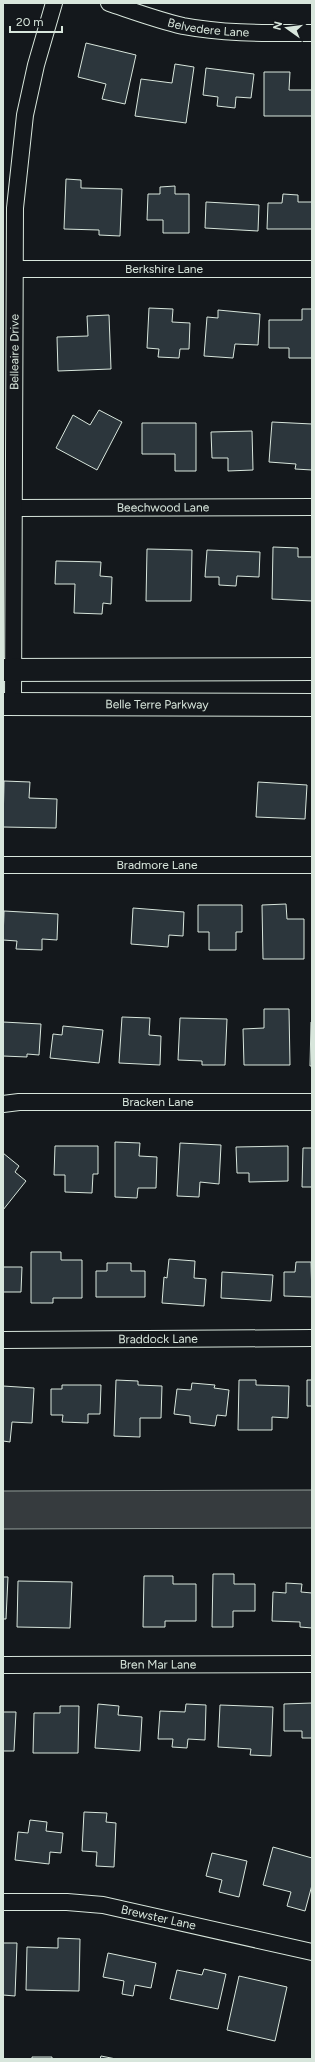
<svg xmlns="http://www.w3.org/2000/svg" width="315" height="2062" font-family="Figtree,sans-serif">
	<rect width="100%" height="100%" fill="#14181c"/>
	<path fill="#363b3e" stroke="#939e99" d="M312 1490V1528L3 1529V1491Z"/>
	<path fill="#2c363c" stroke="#d8e6dc" d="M86 43 136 55 125 104 102 99 106 84 78 77Z
		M175 64 194 67 186 123 135 116 141 79 172 83Z
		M206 68 254 74 251 98 236 97 235 108 217 106 218 97 203 95Z
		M264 72H290L289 90H312V116H264Z
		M66 179 81 180V188L122 189 120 236 99 235V230L64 229Z
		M175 186V194H189V233H163V220H147L148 194H160V187Z
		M283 194 298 195V202H312V229H267L268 203H282Z
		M206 202 259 205 258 231 205 228Z
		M149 308 173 309 172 322 190 323 189 349H180L179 358 158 357 159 349 147 348Z
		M302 309H312V358H289V348H269V320H302Z
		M218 310 260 314 258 345 235 344 233 358 204 356 207 317 218 318Z
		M109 315 111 369 58 371 57 337 88 336 87 316Z
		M99 410 122 422 97 470 56 448 73 415 90 425Z
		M272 422 312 424V470L295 469 296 464 269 462Z
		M142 423H196V471H175V454H142Z
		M252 431 253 470 228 471V458H212L211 432Z
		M273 547 298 548V557H312V601L272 599Z
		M147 549 192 550 191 601H146Z
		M207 550 260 552 259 577 237 576 236 586 219 585V577H205Z
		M56 561 101 562 100 576 112 577 111 604 103 603 102 614 74 613 75 584H55Z
		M4 781 30 782 29 798 57 799 56 828 3 827Z
		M258 782 307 785 305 819 256 817Z
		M286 904 287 919H304V959H263L262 905Z
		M198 905H242V932H236V950H209V932H198Z
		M133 908 184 912 183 936 169 935 168 947 131 944Z
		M4 911 58 914 57 940 42 939V950L16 949 17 941 3 940Z
		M264 1009H289L290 1065H244L243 1029 264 1028Z
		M122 1017 150 1018 149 1035 161 1036 160 1065 119 1063Z
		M180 1018 227 1019 225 1065H202V1061L178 1060Z
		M3 1022 41 1024 39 1055 27 1054V1057L3 1056Z
		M311 1022H312V1066H310Z
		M63 1026 103 1030 99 1063 50 1058 53 1034 62 1035Z
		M115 1142 140 1143 139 1156 157 1157 156 1188H138L137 1198 115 1197Z
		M180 1143 221 1145 219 1184 200 1182 199 1197 177 1196Z
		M55 1146H98V1174H93L92 1193 65 1192V1175H54Z
		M288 1146V1181L249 1182V1173H237L236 1147Z
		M303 1148H312V1187H302Z
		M3 1153 19 1166 15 1172 26 1181 3 1210Z
		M31 1252H61V1260H82V1298H53V1303H31Z
		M169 1259 195 1261 194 1278 206 1279 204 1306 162 1303 164 1277 167 1278Z
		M296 1262H311L312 1297 284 1296V1272H295Z
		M107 1263H131V1271H145V1297H96V1271H107Z
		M3 1267H22L21 1292H3Z
		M222 1272 273 1275 271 1301 221 1298Z
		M116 1380 138 1381V1385L162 1386 161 1418H140V1437L114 1436Z
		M239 1380H256V1385L289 1386 288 1418 272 1417V1430H238Z
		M307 1380H312V1406H307Z
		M192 1383 215 1385 214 1388 229 1390 226 1416 217 1415 215 1426 190 1423V1416L174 1414 177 1389 191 1390Z
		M62 1385H101L100 1414H88V1423L62 1422 63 1415H51V1389H62Z
		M3 1386 34 1388 32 1423 12 1422 10 1442 3 1441Z
		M213 1574H234V1584H255V1611H233V1627H212Z
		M144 1576H173V1584H196V1621H165V1627H143Z
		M3 1577H8L6 1619H3Z
		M18 1581 72 1582 70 1628 17 1627Z
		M286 1583 302 1584 301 1592 312 1593V1628L300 1627V1622L272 1621 273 1592 286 1593Z
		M312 1703V1738H302V1731H284V1704Z
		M98 1704 119 1706 118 1715 142 1717 140 1751 95 1748Z
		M186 1704 206 1705 205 1740 188 1739 187 1748 172 1747 173 1739H158L160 1711 185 1712Z
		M220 1705 273 1707 271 1756 250 1755 251 1749 218 1747Z
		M60 1706H79L78 1753H33L34 1713H60Z
		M3 1712H16L14 1751H3Z
		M84 1812 107 1813 106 1822 116 1823 114 1867 96 1866 97 1852 82 1851Z
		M30 1820 47 1822 46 1831 63 1833 61 1853 50 1852 49 1864 15 1860 18 1832 28 1833Z
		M273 1847 312 1858V1885L305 1911 287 1906 291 1892 263 1885Z
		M212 1853 247 1861 239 1897 219 1892 222 1880 206 1876Z
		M58 1938 80 1939 79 1991 26 1990 27 1947 58 1948Z
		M3 1943H17L15 1996 3 1995Z
		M108 1953 156 1963 151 1988 135 1985 133 1996 122 1994 124 1981 103 1977Z
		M204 1969 226 1974 218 2009 170 1999 177 1970 202 1975Z
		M239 1976 287 1987 275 2041 227 2030Z
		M101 2056 116 2059H100Z
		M32 2057H52V2059H32Z"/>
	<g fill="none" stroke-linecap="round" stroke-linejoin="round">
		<defs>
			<g id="street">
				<path id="s1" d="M109 3C133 11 157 20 183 26 225 34 269 33 312 33"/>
				<path id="s2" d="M15 269H312"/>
				<path id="s3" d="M14 508 312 507"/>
				<path id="s4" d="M13 704 15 208 25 115 36 65 54 3"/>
				<path id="s5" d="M3 865H312"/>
				<path id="s6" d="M3 1104 19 1102H312"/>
				<path id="s7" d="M3 1340 312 1338"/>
				<path id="s8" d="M3 1665 312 1664"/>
				<path id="s9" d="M3 1902H67L103 1905 312 1952"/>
			</g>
			<g id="secondary">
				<path d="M3 670 312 669"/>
				<path id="s10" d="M3 704 312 705"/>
			</g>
		</defs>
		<use href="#street" stroke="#d8e6dc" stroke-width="18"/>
		<use href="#secondary" stroke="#d8e6dc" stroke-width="24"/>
		<use href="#street" stroke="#14181c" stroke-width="16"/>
		<use href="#secondary" stroke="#14181c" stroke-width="22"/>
	</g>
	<g text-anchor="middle" stroke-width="3" stroke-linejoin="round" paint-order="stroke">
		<g font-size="12" fill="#d8e6dc" stroke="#14181c">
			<text dy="4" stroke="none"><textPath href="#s1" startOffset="103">Belvedere Lane</textPath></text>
			<text dy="4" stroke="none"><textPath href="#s2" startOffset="149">Berkshire Lane</textPath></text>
			<text dy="4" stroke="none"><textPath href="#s4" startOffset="352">Belleaire Drive</textPath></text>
			<text dy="4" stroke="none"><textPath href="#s3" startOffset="149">Beechwood Lane</textPath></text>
			<text dy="4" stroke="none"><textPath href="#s10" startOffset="154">Belle Terre Parkway</textPath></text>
			<text dy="4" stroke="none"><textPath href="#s5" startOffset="154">Bradmore Lane</textPath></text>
			<text dy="4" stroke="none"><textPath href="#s6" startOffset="155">Bracken Lane</textPath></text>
			<text dy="4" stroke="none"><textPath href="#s7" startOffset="155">Braddock Lane</textPath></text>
			<text dy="4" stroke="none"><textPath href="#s8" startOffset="155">Bren Mar Lane</textPath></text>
			<text dy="4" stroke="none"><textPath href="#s9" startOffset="157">Brewster Lane</textPath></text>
		</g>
	</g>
	<rect width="315" height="2062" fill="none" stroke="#d8e6dc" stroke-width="8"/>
	<g transform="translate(287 28) rotate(284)" stroke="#14181c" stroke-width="3" paint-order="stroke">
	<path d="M0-3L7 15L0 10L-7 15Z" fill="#d8e6dc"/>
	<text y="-6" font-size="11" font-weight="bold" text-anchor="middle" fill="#d8e6dc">N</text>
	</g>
	<path d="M10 26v6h52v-6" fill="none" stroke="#d8e6dc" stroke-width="2"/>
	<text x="16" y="26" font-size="12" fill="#d8e6dc" stroke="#14181c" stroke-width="3" paint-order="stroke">20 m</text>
</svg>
